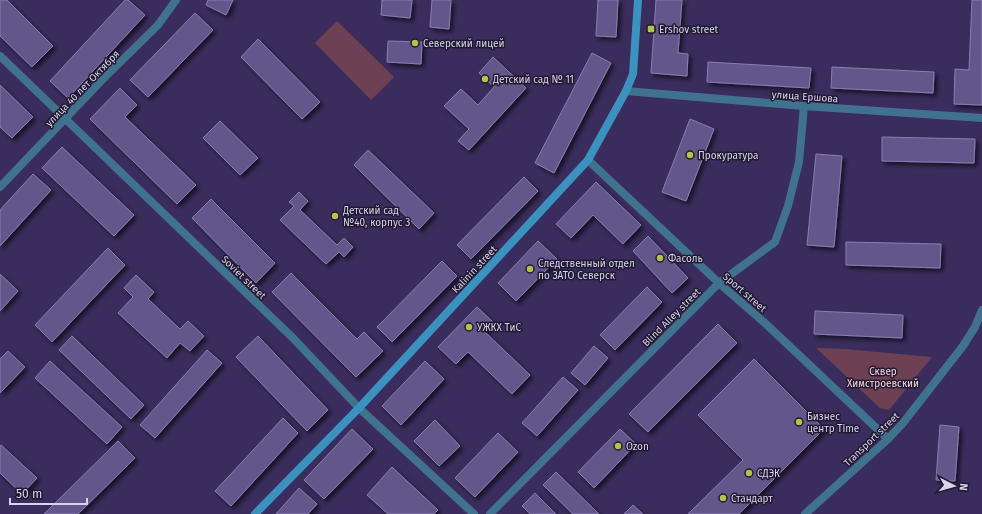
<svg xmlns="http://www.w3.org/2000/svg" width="982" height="514" font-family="'Fira Sans',sans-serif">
	<defs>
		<filter id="shadow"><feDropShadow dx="3" dy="3" stdDeviation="2" flood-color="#0009"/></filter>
	</defs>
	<rect width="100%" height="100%" fill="#3a2c5c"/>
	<path fill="#6d4153" d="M337 21 394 77 371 100 315 43Z
		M816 348 845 349 932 357 889 410 880 408Z"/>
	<path fill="#63568a" stroke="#8a7db4" filter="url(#shadow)" d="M0 0H7L53 46 32 67 0 36Z
		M125 0H128L145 15 68 98 50 81Z
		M208 0H233L226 15 206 5Z
		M382 0H412L410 18 381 15Z
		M432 0H451L449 29 430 27Z
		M598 0H618L616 37 596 36Z
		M656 0H682L678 53 688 54 687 76 651 73Z
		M972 0H982V105L954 104 955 69 969 70Z
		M195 13 213 30 148 97 130 80Z
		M258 39 320 102 302 119 241 57Z
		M388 41 422 42 421 64 387 62Z
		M592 53 611 63 554 173 535 163Z
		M493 57 526 88 469 150 458 141 469 129 444 106 461 89 478 105 494 87 479 73Z
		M708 62 811 68 809 88 707 82Z
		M832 67 934 72 933 93 831 88Z
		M0 85 33 117 12 138 0 127Z
		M120 88 137 105 125 117 196 185 177 204 90 119Z
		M690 119 714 129 686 201 662 192Z
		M220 121 258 158 240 175 203 138Z
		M882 137 975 139 974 163 882 161Z
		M62 147 134 215 114 236 42 168Z
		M368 150 434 213 419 229 354 165Z
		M816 154 842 156 834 247 807 245Z
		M33 174 51 190 0 246V210Z
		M524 177 538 191 471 259 457 245Z
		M596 182 641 225 623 244 593 215 571 238 556 224Z
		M299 192 308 201 300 210 337 245 344 238 353 247 344 257 339 252 326 264 280 220 294 206 289 202Z
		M211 199 275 263 256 283 192 218Z
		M648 236 688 278 672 293 633 251Z
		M538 241 557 259 516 301 498 283Z
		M846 242 941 244 940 268 846 265Z
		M108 248 125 265 52 342 35 325Z
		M442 261 457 276 392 342 377 327Z
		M291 273 357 339 364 332 383 351 356 377 272 292Z
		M0 274 18 291 0 311Z
		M136 275 154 292 148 299 180 329 188 321 204 336 190 351 180 343 167 358 118 313 133 297 124 288Z
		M647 287 662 302 615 350 600 335Z
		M477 307 494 323 485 332 530 375 512 394 468 352 456 364 438 347Z
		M815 311 903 315 902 338 814 334Z
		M718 324 737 343 648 432 629 414Z
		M72 336 144 405 131 419 59 350Z
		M258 336 328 410 307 431 236 357Z
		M594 346 608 358 585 385 571 373Z
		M207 350 222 363 155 438 140 425Z
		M8 351 25 367 0 393V359Z
		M754 359 824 429 739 514H688L743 460 698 415Z
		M50 361 122 427 107 444 35 378Z
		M425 361 444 379 401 425 382 406Z
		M563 377 578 390 537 436 522 423Z
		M283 418 298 433 231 506 215 491Z
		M435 420 460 446 439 466 414 441Z
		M940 425 959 427 955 481 936 480Z
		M352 429 373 449 324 499 304 480Z
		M620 429 636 444 594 488 578 472Z
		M498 433 518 452 475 497 455 478Z
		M118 441 135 458 78 514H44Z
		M1 445 37 478 22 494 0 473V446Z
		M392 467 438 510 434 514H388L367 495Z
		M556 472 599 514H573L543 485Z
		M299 488 317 504 308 514H276Z
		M535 493 556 514H530L522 506Z
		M633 505 643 514H624Z"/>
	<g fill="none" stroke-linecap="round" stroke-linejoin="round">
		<path stroke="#40728e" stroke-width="8" d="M626 91 804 106 982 118
			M588 160 719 283 766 324 888 439
			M0 187 101 81 158 25 176 0
			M490 514 719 283 775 242 788 206 799 162 804 106"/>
		<path stroke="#40728e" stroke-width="8" d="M0 56 293 338 359 408 474 514
			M805 514 888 439 903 423 963 346 975 327 982 310"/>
		<path stroke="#3c92bf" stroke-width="8" d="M255 514 359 408 588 160 626 91 633 74 638 0"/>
	</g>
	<g fill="#b5c249" stroke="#1f1a2f" stroke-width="1.5">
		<rect x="647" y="25" width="8" height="8" rx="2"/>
		<circle cx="415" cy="43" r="4"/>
		<circle cx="485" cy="79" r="4"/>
		<circle cx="690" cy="155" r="4"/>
		<circle cx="335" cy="216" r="4"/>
		<circle cx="660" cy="258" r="4"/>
		<circle cx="530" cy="269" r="4"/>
		<circle cx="469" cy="327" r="4"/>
		<circle cx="799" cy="422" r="4"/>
		<circle cx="618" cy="446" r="4"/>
		<circle cx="749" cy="473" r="4"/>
		<circle cx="723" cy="498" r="4"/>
	</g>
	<g text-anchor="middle" stroke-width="3" stroke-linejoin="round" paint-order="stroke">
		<g font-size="10" fill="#d9d2f0" stroke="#1f1a2f" text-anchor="start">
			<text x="659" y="33">Ershov street</text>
			<text x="423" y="47">Северский лицей</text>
			<text x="493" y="83">Детский сад № 11</text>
			<text x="698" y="159">Прокуратура</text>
			<text x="343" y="214">Детский сад<tspan x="343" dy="12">№40, корпус 3</tspan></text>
			<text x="668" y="262">Фасоль</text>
			<text x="538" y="267">Следственный отдел<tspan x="538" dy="12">по ЗАТО Северск</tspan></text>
			<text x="477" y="331">УЖКХ ТиС</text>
			<text x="807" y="420">Бизнес<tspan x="807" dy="12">центр Time</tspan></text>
			<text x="626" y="450">Ozon</text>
			<text x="757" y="477">СДЭК</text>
			<text x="731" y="502">Стандарт</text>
		</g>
		<g font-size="10" fill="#d9d2f0" stroke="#1f1a2f">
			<text transform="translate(82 88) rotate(-46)" y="4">улица 40 лет Октября</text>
			<text transform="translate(805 96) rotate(4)" y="4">улица Ершова</text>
			<text transform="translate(474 269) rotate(-47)" y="4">Kalinin street</text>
			<text transform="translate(244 277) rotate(44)" y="4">Soviet street</text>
			<text transform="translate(745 292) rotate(41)" y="4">Sport street</text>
			<text transform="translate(671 317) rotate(-45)" y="4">Blind Alley street</text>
			<text transform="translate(871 439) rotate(-44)" y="4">Transport street</text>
		</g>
		<g font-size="10" fill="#fdd3e2" stroke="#1f1a2f">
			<text x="883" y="375">Сквер<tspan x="883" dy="12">Химстроевский</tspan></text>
		</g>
	</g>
	<g transform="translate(954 486) rotate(96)" stroke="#1f1a2f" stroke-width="3" paint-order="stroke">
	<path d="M0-3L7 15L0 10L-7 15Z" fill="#d9d2f0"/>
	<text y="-6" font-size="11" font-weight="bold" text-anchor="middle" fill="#d9d2f0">N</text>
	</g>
	<path d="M10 498v6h77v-6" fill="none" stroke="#d9d2f0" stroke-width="2"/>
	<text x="16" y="498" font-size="12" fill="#d9d2f0" stroke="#1f1a2f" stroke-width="3" paint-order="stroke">50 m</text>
</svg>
